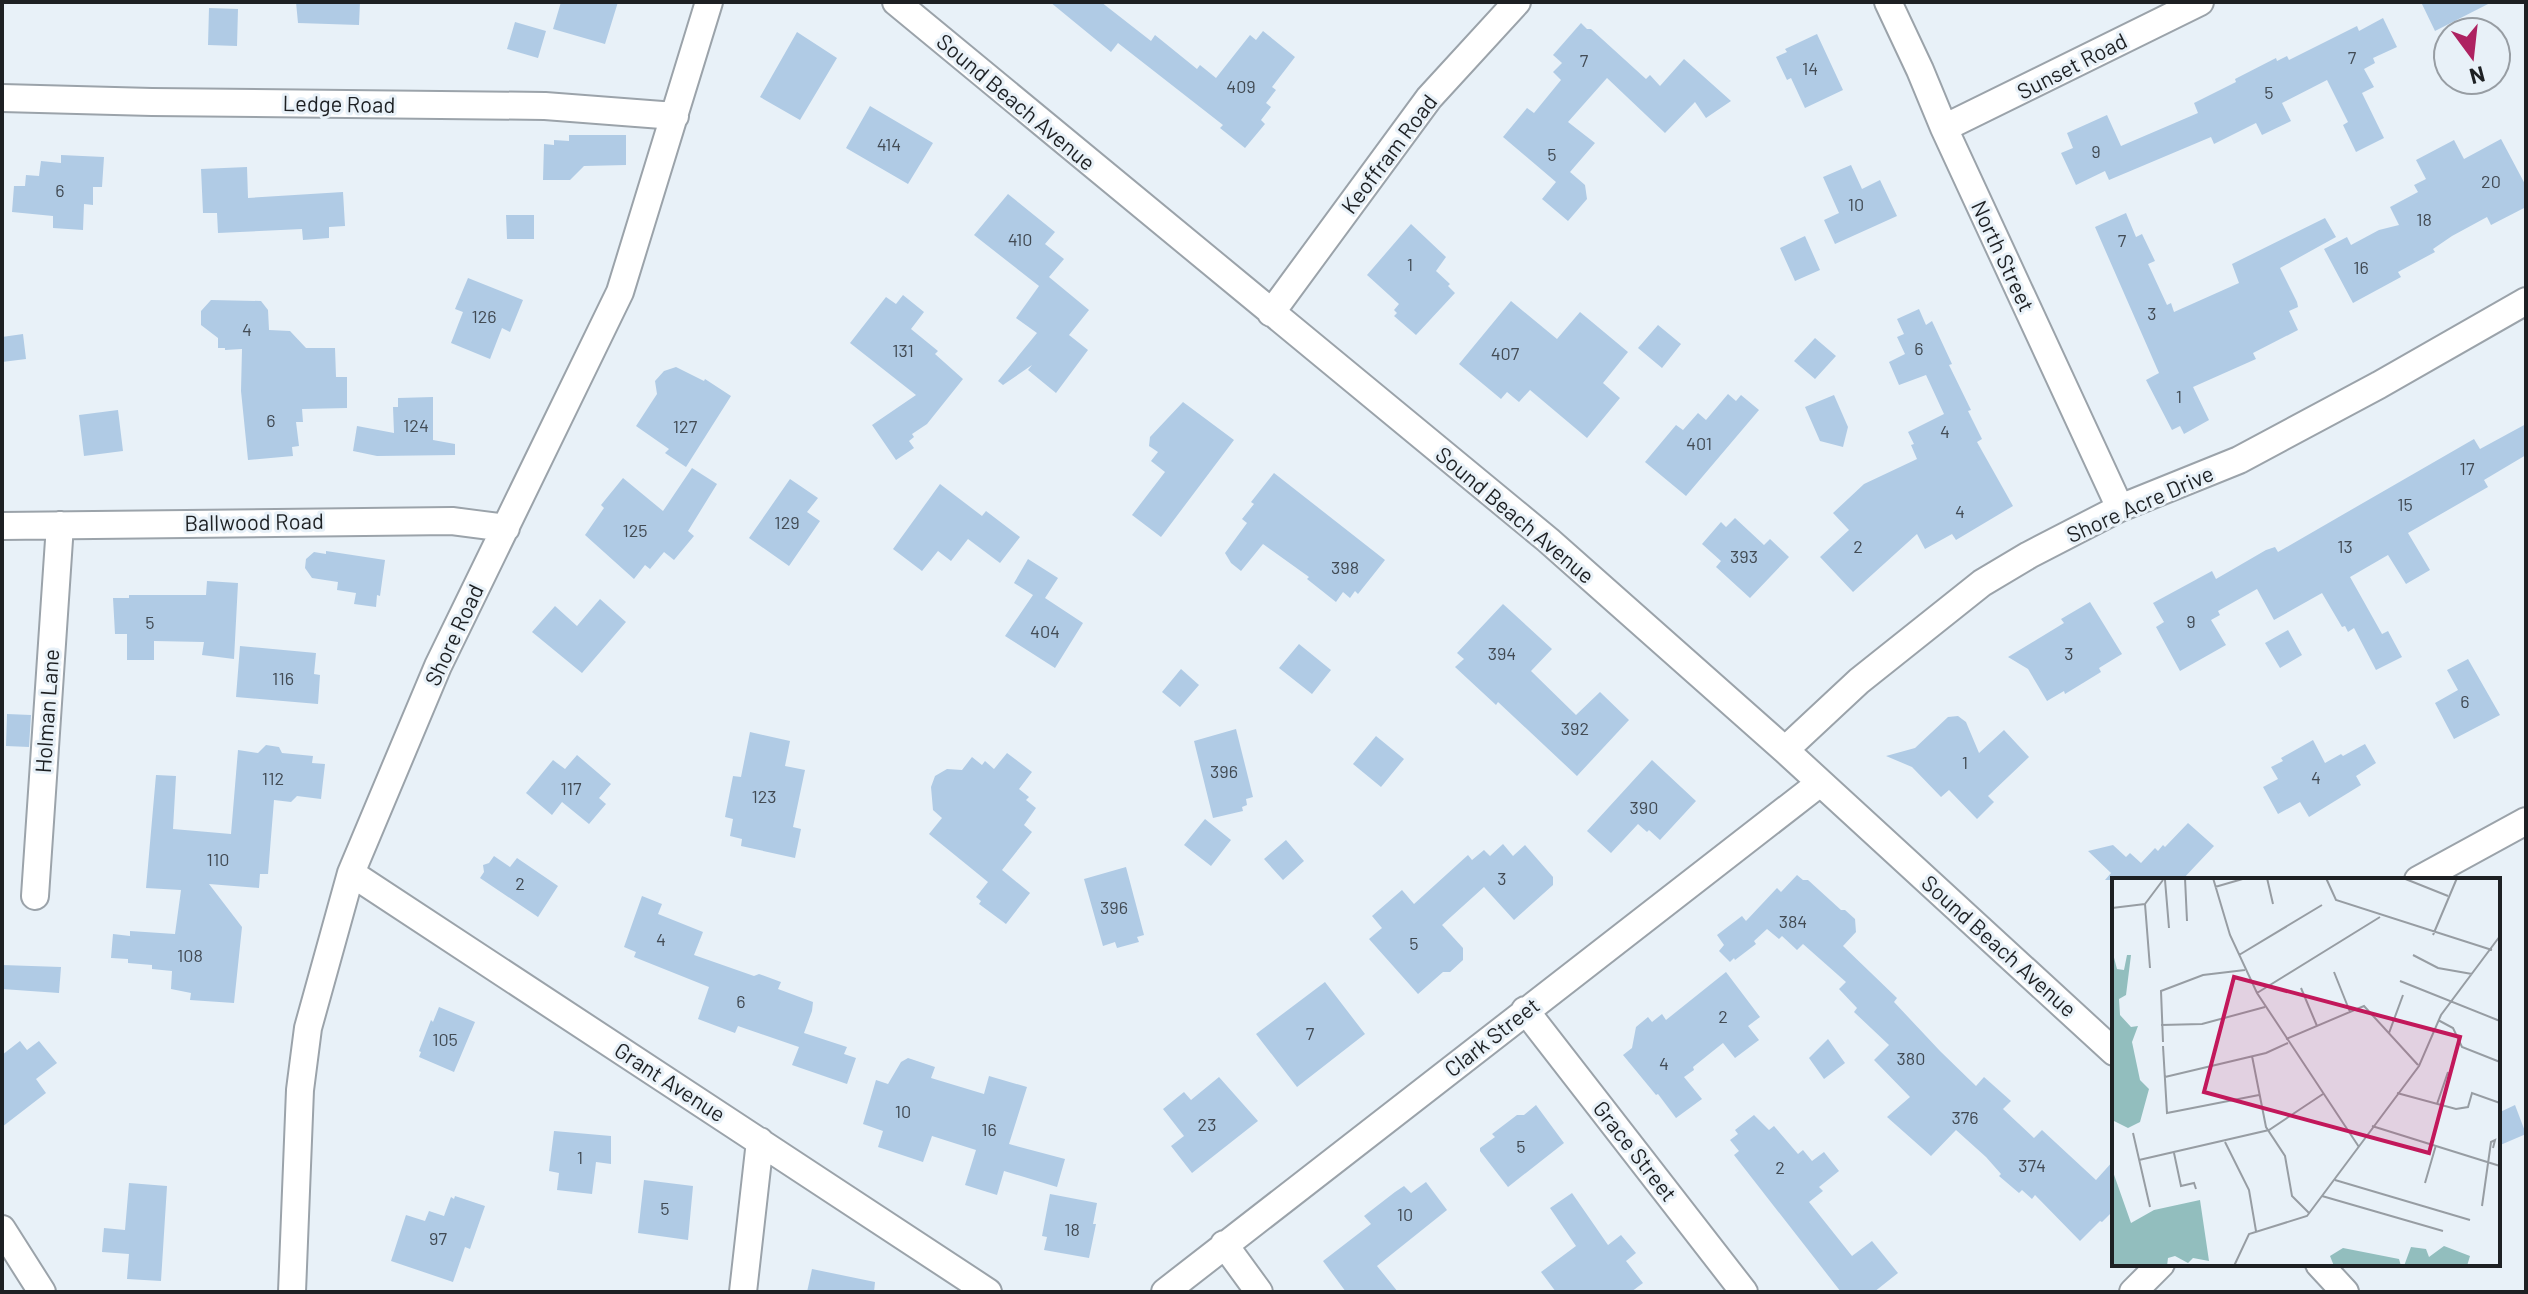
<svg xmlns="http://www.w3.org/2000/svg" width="2528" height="1294" font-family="Barlow,sans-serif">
	<rect width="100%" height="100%" fill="#e8f1f8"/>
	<path fill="#b0cbe5" d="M296 2H360L359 25 298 23Z
		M561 2H618L605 44 553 29Z
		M1050 2H1101L1151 41 1155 35 1197 69 1200 65 1216 78 1250 35 1256 40 1263 31 1295 57 1272 87 1276 90 1266 103 1271 107 1261 120 1265 124 1245 148 1220 128 1223 125 1118 43 1111 52Z
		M2421 2H2492L2435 31Z
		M209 8 238 9 237 46 208 45Z
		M2383 18 2397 47 2373 58 2375 63 2364 69 2374 87 2362 93 2384 138 2356 152 2343 125 2348 122 2327 80 2282 103 2291 121 2262 135 2256 123 2214 144 2211 137 2109 180 2105 171 2076 185 2061 153 2073 148 2067 133 2107 115 2121 146 2198 113 2194 103 2236 82 2235 79 2276 58 2277 61 2287 56 2289 60 2357 26 2359 31Z
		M515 22 546 31 538 58 507 49Z
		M1581 23 1587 29H1591L1646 79 1650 75 1660 86 1684 59 1731 101 1706 118 1695 102 1665 133 1607 78 1568 122 1595 143 1570 172 1585 185 1587 199 1568 221 1542 199 1556 182 1503 137 1527 108 1534 113 1561 80 1553 72 1562 63 1553 55Z
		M797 32 837 58 800 120 760 97Z
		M1817 34 1843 90 1805 108 1791 78 1787 80 1776 57 1787 52 1785 49Z
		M870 106 933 143 908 184 846 148Z
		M569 135H626V165L584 166 570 180H543L544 144 554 145V140L569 141Z
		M2501 139 2526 186V207L2491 225 2487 217 2452 236 2433 249 2435 252 2398 272 2401 277 2353 303 2324 249 2347 237 2351 245 2379 230 2399 225 2390 207 2418 192 2414 185 2426 179 2416 160 2454 140 2464 159Z
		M61 155 104 157 102 187H93V205L84 204 83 230 53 228V216L12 212 14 186H25L26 175 39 176 41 161 61 163Z
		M1851 165 1862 189 1880 180 1897 216 1835 244 1824 220 1839 213 1823 177Z
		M247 167 248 198 343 192 345 226 329 227V238L303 240 302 229 218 233 217 213H203L201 169Z
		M1008 194 1055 232 1045 244 1064 259 1049 277 1089 310 1069 335 1088 350 1056 393 1028 370 1032 365 1003 385 998 381 1037 333 1016 318 1039 286 974 235Z
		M2126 213 2136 237 2142 234 2155 261 2148 264 2167 305 2171 303 2174 312 2239 283 2232 264 2325 218 2336 237 2280 268 2297 302 2298 307 2289 311 2298 330 2253 353 2256 359 2193 387 2209 420 2184 434 2180 426 2172 430 2146 380 2159 373 2095 227Z
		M506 215H534V239H507Z
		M1411 224 1446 257 1436 271 1450 284 1448 286 1455 293 1416 335 1394 316 1397 313 1394 310 1399 304 1367 275Z
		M1805 236 1820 270 1795 281 1780 248Z
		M468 278 523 300 510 332 502 328 490 359 451 343 463 312 455 309Z
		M903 295 924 312 911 329 938 351 935 354 963 379 927 424 912 434 914 437 909 441 914 448 896 460 872 425 916 395 850 343 886 297 896 304Z
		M211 300 261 301 268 310 269 330 290 331 306 348H335L336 377H347V408L302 409 303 422H296L299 446 292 447 293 456 248 460 241 391 242 349 225 350V348H218V338L201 325V311Z
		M1511 301 1557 339 1580 312 1628 352 1603 383 1620 398 1587 438 1530 390 1519 402 1507 392 1501 399 1459 364Z
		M1919 309 1926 325 1932 321 1952 364 1949 365 1971 410 1968 411 1982 439 1977 442 2013 506 1956 540 1952 534 1925 549 1917 534 1853 592 1820 557 1849 530 1833 513 1864 484 1917 459 1911 445 1914 444 1908 432 1944 414 1926 375 1899 385 1889 362 1905 354 1897 337 1904 334 1897 319Z
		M1658 325 1681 344 1662 368 1638 348Z
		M23 334 26 359 2 362V337Z
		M1815 338 1836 356 1815 379 1794 361Z
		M676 367 704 381 705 379 731 396 686 467 665 453 669 449 636 426 657 394 655 381 664 371Z
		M1728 394 1736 401 1741 395 1759 410 1686 496 1645 462 1676 425 1683 430 1698 413 1706 420Z
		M1834 395 1848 427 1843 447 1820 441 1805 407Z
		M433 397V440L455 444V455L377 456 353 451 357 426 394 433 393 407H398V398Z
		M1183 402 1234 440 1161 537 1132 515 1165 472 1151 461 1158 452 1149 446 1150 437Z
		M118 410 123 451 84 456 79 415Z
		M2526 424V455L2484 480 2488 487 2408 533 2430 570 2406 584 2388 555 2350 577 2382 634 2388 631 2402 657 2376 670 2354 628 2348 632 2345 626 2342 627 2322 593 2274 620 2257 589 2218 611 2220 615 2211 620 2226 645 2180 671 2156 627 2164 622 2153 603 2212 571 2216 579 2266 550 2275 547 2278 552 2474 439 2480 449Z
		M692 468 717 484 688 531 694 536 674 560 664 552 650 569 645 565 634 579 585 535 604 508 601 505 623 478 663 511Z
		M1274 473 1385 560 1358 594 1355 591 1350 598 1343 592 1336 602 1307 579 1309 577 1263 544 1241 571 1231 563 1225 553 1247 523 1242 519 1254 504 1251 502Z
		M790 479 818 498 807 512 820 521 789 566 749 538Z
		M940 484 982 516 986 511 1020 537 1000 563 968 539 951 561 938 551 922 571 893 549Z
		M1735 518 1764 545 1770 539 1789 557 1750 598 1716 567 1721 561 1702 544 1721 522 1726 527Z
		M326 551 385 560 380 596 377 595 376 607 354 604 356 593 337 590 338 582 312 578 305 568 306 559 314 552 326 554Z
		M1028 559 1058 578 1045 598 1083 623 1055 668 1005 636 1033 595 1014 583Z
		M207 581 238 583 234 659 202 655 204 642 154 641V660H127V634H115L113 598H129V595H206Z
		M600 599 626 622 582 673 532 632 555 606 577 626Z
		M2090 602 2122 654 2099 668 2101 672 2065 694 2064 691 2047 701 2028 669 2008 657 2064 623 2061 619Z
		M1503 604 1552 649 1531 671 1576 715 1600 692 1629 720 1577 776 1498 702 1496 705 1455 667 1464 659 1457 653Z
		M2288 630 2302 655 2280 668 2265 643Z
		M1299 644 1331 670 1312 694 1279 668Z
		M240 646 316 653 314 674 320 675 318 704 236 697Z
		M2468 659 2500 715 2454 739 2435 703 2458 690 2447 670Z
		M1181 669 1199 685 1180 707 1162 692Z
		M7 714 31 715 29 747 6 746Z
		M1958 716 1966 722 1979 753 2004 730 2029 757 1988 796 1994 802 1977 819 1949 790 1941 797 1912 767 1886 756 1915 748 1948 717Z
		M1236 729 1253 797 1246 799 1247 805 1242 807 1243 811 1213 818 1194 741Z
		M750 732 790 741 785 766 805 770 793 827 801 829 795 858 741 846 742 839 730 836 733 819 725 817 733 776 741 777Z
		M1376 736 1404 759 1381 787 1353 764Z
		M2313 740 2325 763 2341 754 2343 756 2365 744 2376 763 2356 776 2361 785 2309 817 2300 802 2278 814 2263 787 2278 779 2271 767 2283 761 2281 758Z
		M266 745 279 747 282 753 313 756 312 763 325 764 321 799 297 796 291 802 274 800 268 874H260L259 888 209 884 242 927 234 1003 190 1000 191 993 171 989 172 971 152 969V965L128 963V959L111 958 113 934 130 936V931L175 934 181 890 146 888 156 775 176 776 173 829 231 834 238 750 258 753Z
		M1007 753 1032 772 1019 789 1029 797 1026 800 1036 808 1024 825 1032 832 1002 870 1030 893 1006 924 979 904 981 901 976 897 988 882 929 834 942 818 933 810 931 787 935 776 947 769 962 770 972 757 982 765 985 761 994 769Z
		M577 755 611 784 599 798 606 804 589 824 562 802 552 815 526 793 553 760 565 769Z
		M1652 760 1696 801 1660 840 1649 830 1647 832 1638 824 1611 853 1587 831Z
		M1205 819 1231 840 1211 866 1184 845Z
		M2188 823 2214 846 2182 880H2105L2111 873 2088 851 2113 845 2126 857 2130 853 2141 863 2155 848 2158 851 2163 845 2165 847Z
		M1286 840 1304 861 1283 880 1264 859Z
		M1503 844 1513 856 1525 845 1553 877V885L1514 920 1484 887 1442 925 1463 948V960L1450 972H1443L1418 994 1369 939 1382 928 1372 916 1402 890 1414 904 1468 855 1472 860 1484 850 1490 856Z
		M494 856 510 867 517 858 558 886 538 917 480 878 484 872 483 865 489 863Z
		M1126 867 1144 935 1137 937 1139 942 1117 948 1115 942 1103 946 1084 879Z
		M1797 875 1803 880H1808L1841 910H1845L1855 919 1856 932 1843 946 1897 998 1894 1002 1940 1051 1976 1086 1984 1077 2011 1101 2003 1109 2034 1138 2042 1130 2096 1180 2114 1160V1210L2102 1222 2100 1221 2080 1241 2035 1195 2032 1199 2022 1190 2019 1193 1999 1176 2001 1174 1986 1157 1956 1130 1931 1156 1887 1117 1910 1097 1874 1060 1889 1045 1854 1012 1857 1008 1839 989 1846 982 1803 944 1797 950 1782 936 1779 939 1767 929 1754 941 1756 944 1735 960 1734 958 1730 962 1719 951 1724 945 1717 935 1742 916 1746 921 1777 888 1781 892Z
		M642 896 662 904 658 914 703 932 694 955 754 976 759 974 781 982 778 989 813 1002 812 1011 804 1033 847 1047 844 1054 856 1058 847 1084 792 1065 799 1047 738 1026 735 1033 698 1019 709 987 634 957 636 952 624 947Z
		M2 965 61 967 59 993 2 989Z
		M1726 972 1760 1017 1748 1026 1759 1040 1735 1058 1723 1043 1693 1067 1694 1070 1684 1077 1702 1099 1676 1118 1658 1094 1656 1095 1623 1055 1632 1048 1636 1027 1648 1017 1652 1022 1662 1014 1666 1020Z
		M1325 982 1365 1034 1297 1087 1256 1034Z
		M439 1007 475 1022 454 1072 419 1057 421 1052 419 1051 431 1020 433 1022Z
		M1828 1039 1845 1063 1824 1079 1809 1058Z
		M20 1041 27 1050 39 1041 57 1063 36 1079 46 1093 2 1127V1055Z
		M908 1058 935 1067 931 1078 984 1094 989 1076 1027 1087 1009 1144 1065 1159 1057 1187 1004 1171 997 1195 965 1185 976 1150 932 1136 923 1162 878 1147 883 1131 863 1124 876 1080 888 1084 901 1062Z
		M1219 1077 1258 1121 1192 1173 1171 1146 1184 1136 1163 1109 1184 1092 1191 1100Z
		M1536 1105 1564 1143 1508 1187 1480 1151V1148L1495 1137 1492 1134 1517 1115H1524Z
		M2515 1105 2526 1134 2498 1146V1113Z
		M1754 1115 1769 1130 1774 1126 1798 1154 1803 1150 1812 1161 1824 1152 1839 1171 1819 1187 1823 1191 1809 1202 1852 1256 1872 1241 1898 1273 1874 1292H1841L1734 1155 1739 1151 1730 1140 1738 1134 1735 1130Z
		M554 1131 611 1136V1164L596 1162 592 1194 557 1190 559 1173 549 1171Z
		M644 1180 693 1186 688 1240 638 1233Z
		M1426 1182 1447 1210 1377 1266 1398 1292H1346L1323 1261 1371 1224 1364 1216 1395 1192 1404 1186 1411 1193Z
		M129 1183 167 1186 161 1281 127 1279 129 1254 102 1252 104 1228 125 1230Z
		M1572 1193 1608 1245 1621 1235 1636 1253 1626 1261 1643 1283 1631 1292H1556L1541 1272 1576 1246 1550 1208Z
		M1050 1194 1097 1203 1093 1224H1096L1089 1258 1044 1250 1047 1237 1042 1236Z
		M455 1196 485 1206 470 1249 465 1247 453 1282 391 1261 406 1215 425 1221 429 1211 444 1216 451 1197 454 1199Z
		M812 1269 875 1282 874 1292H807Z"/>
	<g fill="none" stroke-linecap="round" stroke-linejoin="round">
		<defs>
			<path id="minor" d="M896 2 1548 540 1785 750 2114 1052
				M1888 2 1920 70 1944 128 2120 508
				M2 98 152 102 545 106 675 116
				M1944 128 2200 2
				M1271 313 1429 98 1517 2
				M2 526 452 521 506 528
				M1785 750 1859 681 1982 583 2029 555 2120 508 2239 460 2379 385 2526 301
				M351 873 988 1292
				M2418 880 2526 821
				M35 896 60 525
				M1525 1010 1744 1292
				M2 1229 42 1292
				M1224 1244 1259 1292
				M2319 1264 2345 1292
				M292 1292 300 1090 308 1028 351 873 438 666 620 292 709 2
				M743 1292 760 1141
				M1165 1292 1820 783
				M2133 1292 2161 1264"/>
		</defs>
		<use href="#minor" stroke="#9ba3aa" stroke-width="30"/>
		<use href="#minor" stroke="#fff" stroke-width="26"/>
	</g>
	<g text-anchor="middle" stroke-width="6" stroke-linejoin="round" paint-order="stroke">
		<g font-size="18" fill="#424b54">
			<text x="2352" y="64">7</text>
			<text x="1584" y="67">7</text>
			<text x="1810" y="75">14</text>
			<text x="1241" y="93">409</text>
			<text x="2269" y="99">5</text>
			<text x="889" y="151">414</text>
			<text x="2096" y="158">9</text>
			<text x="1552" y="161">5</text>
			<text x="2491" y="188">20</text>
			<text x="60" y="197">6</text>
			<text x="1856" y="211">10</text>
			<text x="2424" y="226">18</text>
			<text x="1020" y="246">410</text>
			<text x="2122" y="247">7</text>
			<text x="1410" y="271">1</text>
			<text x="2361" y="274">16</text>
			<text x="2152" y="320">3</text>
			<text x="484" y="323">126</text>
			<text x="247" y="336">4</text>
			<text x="1919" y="355">6</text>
			<text x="903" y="357">131</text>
			<text x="1505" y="360">407</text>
			<text x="2179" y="403">1</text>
			<text x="271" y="427">6</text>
			<text x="416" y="432">124</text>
			<text x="685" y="433">127</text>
			<text x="1945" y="438">4</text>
			<text x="1699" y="450">401</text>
			<text x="2467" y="475">17</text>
			<text x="2405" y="511">15</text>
			<text x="1960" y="518">4</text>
			<text x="787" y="529">129</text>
			<text x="635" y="537">125</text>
			<text x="1858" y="553">2</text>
			<text x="2345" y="553">13</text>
			<text x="1744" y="563">393</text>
			<text x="1345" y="574">398</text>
			<text x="2191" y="628">9</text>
			<text x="150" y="629">5</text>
			<text x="1045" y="638">404</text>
			<text x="1502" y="660">394</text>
			<text x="2069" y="660">3</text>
			<text x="283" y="685">116</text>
			<text x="2465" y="708">6</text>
			<text x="1575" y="735">392</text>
			<text x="1965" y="769">1</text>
			<text x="1224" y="778">396</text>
			<text x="2316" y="784">4</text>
			<text x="273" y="785">112</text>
			<text x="571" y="795">117</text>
			<text x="764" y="803">123</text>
			<text x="1644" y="814">390</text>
			<text x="218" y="866">110</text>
			<text x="1502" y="885">3</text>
			<text x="520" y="890">2</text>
			<text x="1114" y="914">396</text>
			<text x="1793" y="928">384</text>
			<text x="661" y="946">4</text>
			<text x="1414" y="950">5</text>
			<text x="190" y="962">108</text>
			<text x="741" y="1008">6</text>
			<text x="1723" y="1023">2</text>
			<text x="1310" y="1040">7</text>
			<text x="445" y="1046">105</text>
			<text x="1911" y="1065">380</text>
			<text x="1664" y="1070">4</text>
			<text x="903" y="1118">10</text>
			<text x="1965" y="1124">376</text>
			<text x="1207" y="1131">23</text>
			<text x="989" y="1136">16</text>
			<text x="1521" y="1153">5</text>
			<text x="580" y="1164">1</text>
			<text x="2032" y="1172">374</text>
			<text x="1780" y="1174">2</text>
			<text x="665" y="1215">5</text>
			<text x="1405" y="1221">10</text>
			<text x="1072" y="1236">18</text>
			<text x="438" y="1245">97</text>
		</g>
		<g font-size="22" fill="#1d2023" stroke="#e8f1f8">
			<text transform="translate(2072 66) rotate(-27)" y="8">Sunset Road</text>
			<text transform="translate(1016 102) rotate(40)" y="8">Sound Beach Avenue</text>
			<text transform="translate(339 104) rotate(1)" y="8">Ledge Road</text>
			<text transform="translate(1389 154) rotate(-53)" y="8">Keoffram Road</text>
			<text transform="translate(2003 256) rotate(65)" y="8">North Street</text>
			<text transform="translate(2140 504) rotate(-24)" y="8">Shore Acre Drive</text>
			<text transform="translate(1515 515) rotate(40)" y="8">Sound Beach Avenue</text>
			<text transform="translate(254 522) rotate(-1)" y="8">Ballwood Road</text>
			<text transform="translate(454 635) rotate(-65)" y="8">Shore Road</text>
			<text transform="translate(47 711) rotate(-86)" y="8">Holman Lane</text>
			<text transform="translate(1999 946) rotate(42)" y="8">Sound Beach Avenue</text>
			<text transform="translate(1492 1037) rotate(-38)" y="8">Clark Street</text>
			<text transform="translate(670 1082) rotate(33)" y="8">Grant Avenue</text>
			<text transform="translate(1635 1151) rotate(52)" y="8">Grace Street</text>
		</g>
	</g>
	<g transform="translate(2112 878)">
		<rect width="388" height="388" fill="#e8f1f8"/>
		<path d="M0 72 5 91 12 92 15 77H19L14 117 7 121 8 137 19 149 26 148 20 164 28 202 37 211 28 244 16 250 0 242ZM0 291 19 345 42 332 88 322 97 383 81 380 76 385 63 378 56 380 55 388H0ZM332 368 358 378 355 388H292L299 369 314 371 317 379ZM231 370 287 381 289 388H222L218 378Z" fill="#92bebe"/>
		<path fill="none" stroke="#979da3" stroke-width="2" d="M73 0 75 43M101 0 118 57 145 115 247 269M155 0 161 26M214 0 224 22 380 72M291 0 336 18M53 2 57 50M103 9 134 0M0 30 33 26M321 57 345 0M127 77 210 27M301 77 326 90 360 96M38 90 33 26 51 2M222 94 238 134M288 103 388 143M189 110 205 148M145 115 268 39M326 142 341 150 350 169 388 184M49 147 90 146 153 129M277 155 291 117M174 161 252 128 306 187M51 164 49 113 91 97 133 92M51 168 55 235 147 217M140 178 154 249 173 278 180 318 197 335M53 199 154 175 176 165M285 215 344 231 356 229 360 215 388 225M325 226 336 194M260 248 388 288M21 255 38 329M113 264 137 312 144 353M62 275 69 308 82 305 84 311M27 282 157 252 211 216M223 302 358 342M313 305 324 267M210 318 331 353M370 328 379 264 383 262 381 270M122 388 137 356 195 338 307 188 329 137 388 58"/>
		<path fill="#c2185b" fill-opacity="0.15" stroke="#c2185b" stroke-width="4" d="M122 99 348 159 317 275 92 214Z"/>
		<rect width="388" height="388" fill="none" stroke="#1d2023" stroke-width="4"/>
	</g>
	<rect width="2528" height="1294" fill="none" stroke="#1d2023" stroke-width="8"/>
	<g transform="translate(2472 56) rotate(165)"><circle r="38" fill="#e8f1f8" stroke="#979da3" stroke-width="2"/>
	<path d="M0-6L14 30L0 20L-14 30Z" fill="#ae2261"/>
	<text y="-12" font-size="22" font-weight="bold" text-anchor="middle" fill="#1d2023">N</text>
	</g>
</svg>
